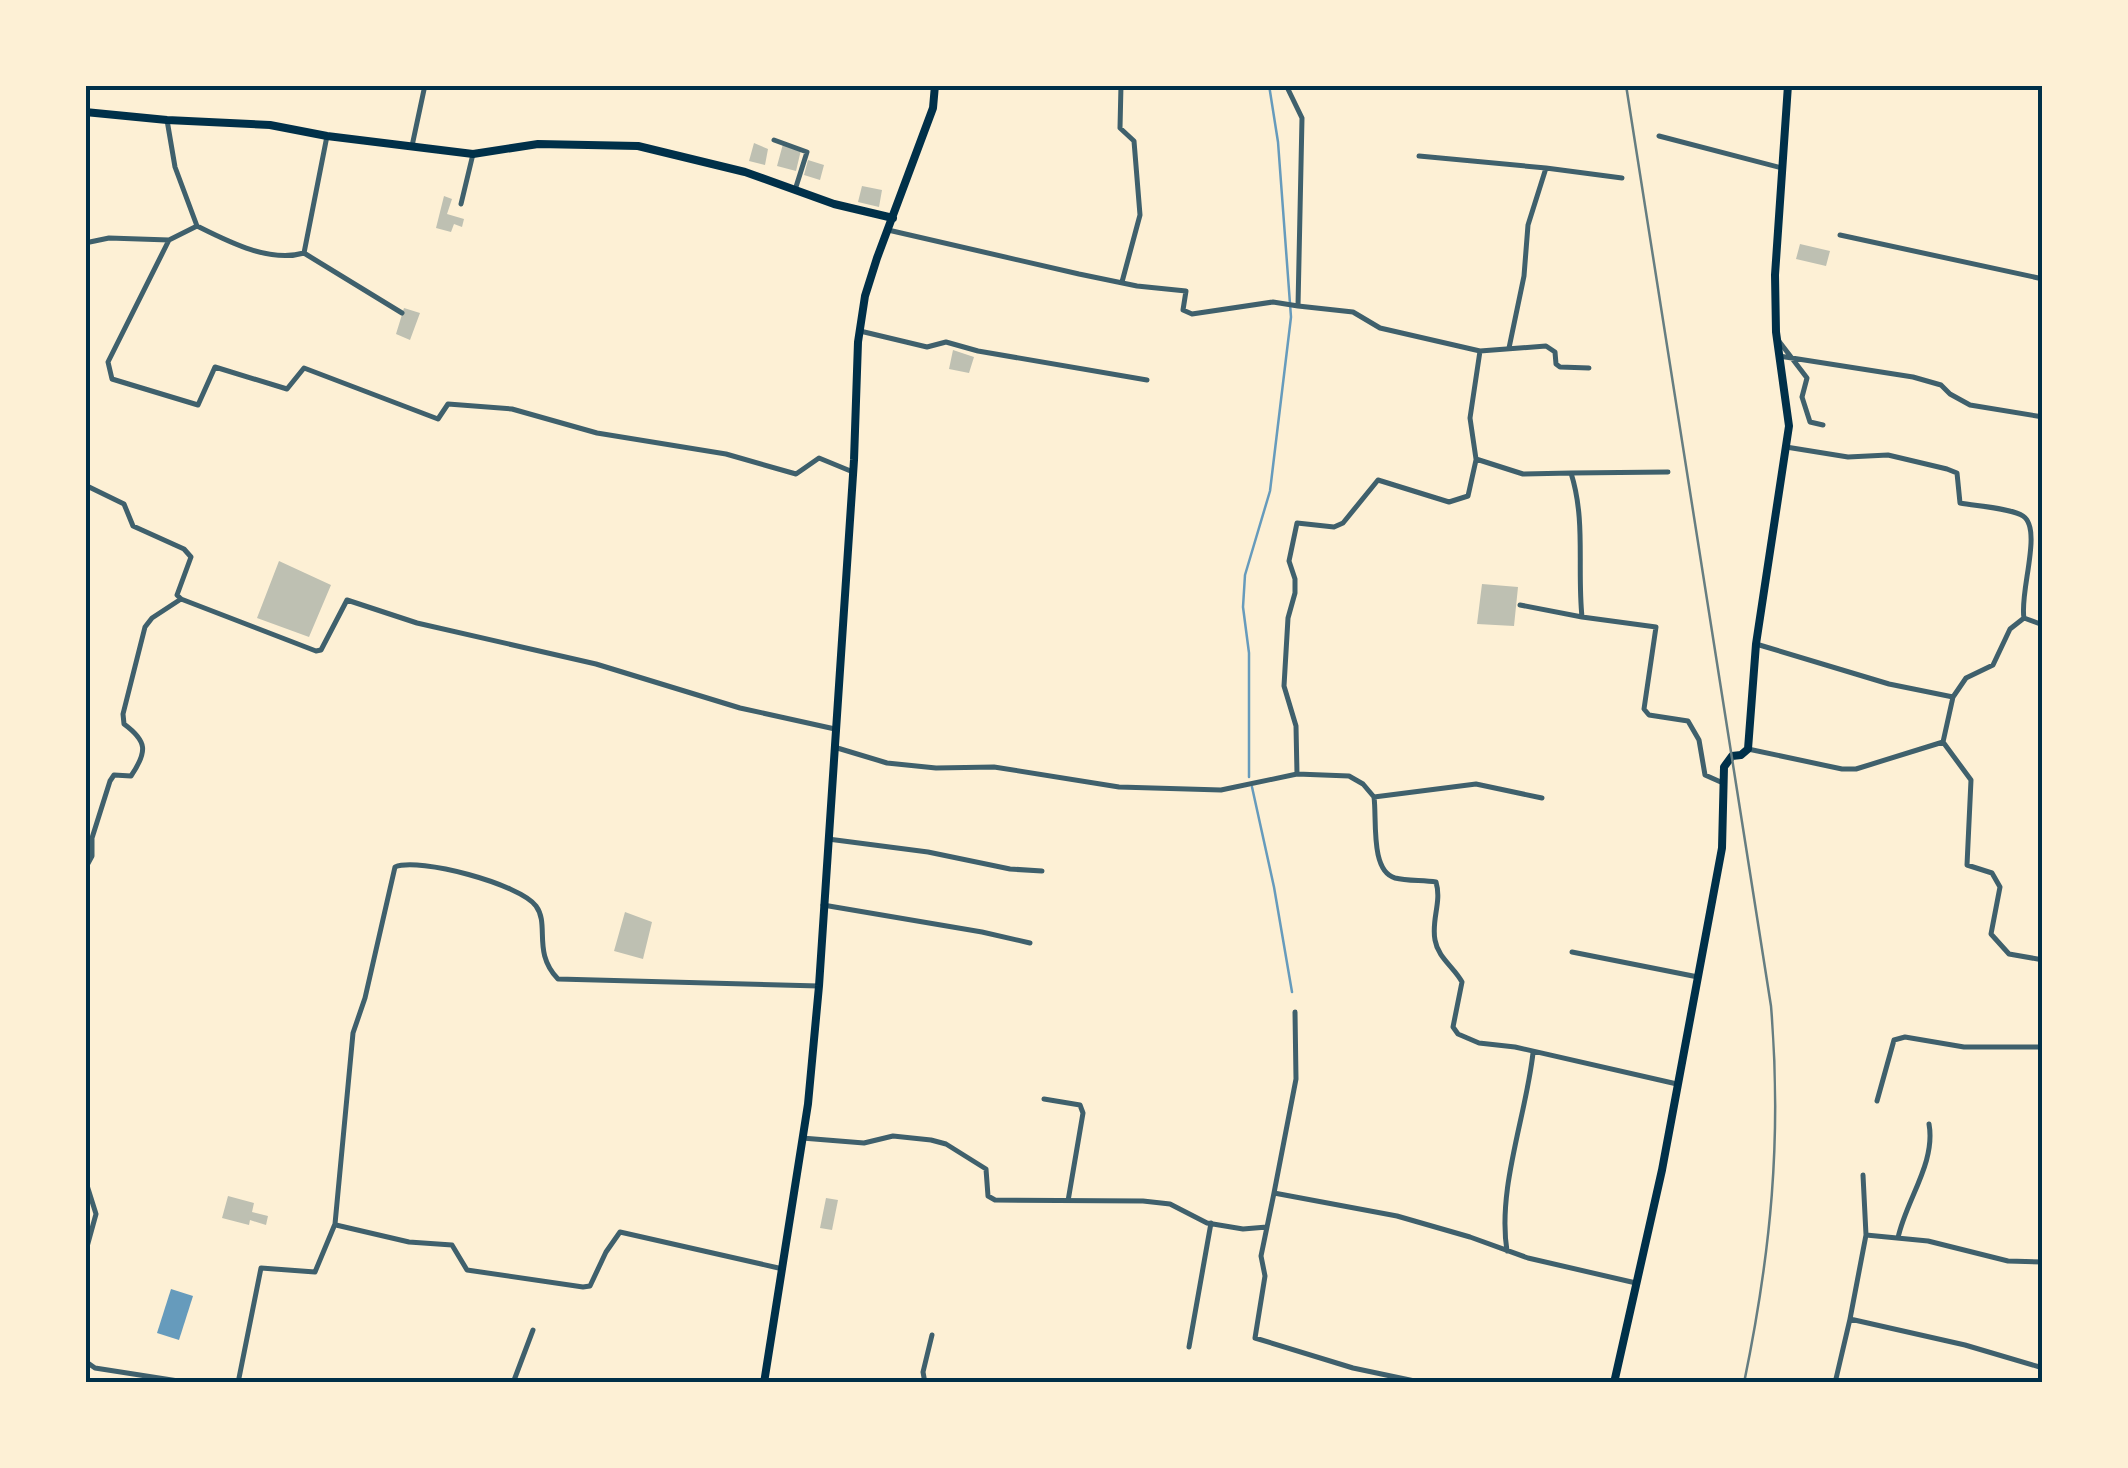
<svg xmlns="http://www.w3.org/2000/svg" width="2128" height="1468" font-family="'IBM Plex Sans',sans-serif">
	<rect width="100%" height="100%" fill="#fdf0d5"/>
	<path fill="#669bbc" d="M171 1289 193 1296 179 1340 157 1333Z"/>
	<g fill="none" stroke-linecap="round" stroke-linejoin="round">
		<path stroke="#669bbc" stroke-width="2.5" d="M1249 777V653L1243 607 1245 575 1270 491 1291 317 1278 142 1269 85
			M1252 787 1274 887 1292 992"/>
	</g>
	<path fill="#bec0b2" d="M754 143 768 149 765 165 749 161Z
		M783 144 801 150 796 171 777 166Z
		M808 160 824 165 820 180 804 175Z
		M862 186 882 190 879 207 858 202Z
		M444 196 452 199 447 214 464 219 462 227 454 224 451 232 436 228Z
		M1800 244 1830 251 1826 266 1796 259Z
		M404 308 420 313 410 340 396 334Z
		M953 350 974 357 969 373 949 369Z
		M279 561 331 585 309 637 257 618Z
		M1482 584 1518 587 1514 626 1477 624Z
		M625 912 652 922 643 959 614 951Z
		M228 1196 254 1203 252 1212 268 1216 266 1225 250 1220 249 1225 222 1218Z
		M826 1198 838 1200 832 1230 820 1228Z"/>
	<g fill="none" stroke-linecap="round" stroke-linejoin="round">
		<path stroke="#3f606c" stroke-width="5" d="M1121 85 1120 128 1134 141 1140 215 1122 282
			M1286 85 1302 118 1298 306 1353 312 1380 328 1480 351 1470 418 1476 459 1523 474 1571 473C1586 520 1577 568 1582 617L1656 627 1644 709 1649 715 1688 721 1699 740 1705 775 1723 783
			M1659 136 1782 168
			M774 140 807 152 795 190
			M412 146 425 85
			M1419 156 1546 168
			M461 204 473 154
			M199 227C229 242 270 263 304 253
			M888 230 1079 274 1137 286 1186 291 1183 310 1192 314 1273 302 1298 306
			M1840 235 2043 279
			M169 240 108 362 112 379 198 405 215 367 287 389 304 368 438 419 448 404 512 409 597 433 726 454 796 474 819 458 853 472
			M85 243 109 238 169 240 197 226 175 167 167 120
			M304 253 327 136
			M304 253 402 313
			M860 331 927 347 946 342 978 351 1147 380
			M1778 340 1807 378 1802 397 1810 422 1823 425
			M1509 348 1524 276 1528 225 1546 168 1622 178
			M1480 351 1546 346 1555 352 1556 364 1560 367 1589 368
			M1779 356 1913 377 1941 385 1950 394 1970 405 2043 417
			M1786 447 1848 457 1888 455 1947 469 1957 473 1960 503C1975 506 2011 508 2023 516 2043 529 2019 593 2024 618
			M1571 473 1668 472
			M85 485 124 504 133 526 184 549 191 557 177 595 181 599 316 651 321 650 347 600 417 623 596 664 740 708 835 729
			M1520 605 1582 617
			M2043 625 2024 618 2010 629 1993 665 1966 678 1953 697 1943 742 1971 780 1967 865 1992 873 2000 887 1991 934 2009 954 2043 960
			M1756 644 1889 684 1953 697
			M834 747 887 763 936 768 994 767 1119 787 1221 790 1297 774 1349 776 1363 784 1374 797C1377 819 1370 871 1395 878 1407 881 1423 880 1436 882 1442 902 1431 920 1435 940 1438 958 1454 967 1462 982L1453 1027 1458 1034 1479 1043 1515 1047 1677 1084
			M1748 749 1842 769H1856L1943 742
			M1297 774 1296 726 1284 686 1288 618 1295 593V579L1289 561 1297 523 1334 527 1343 523 1378 480 1449 502 1468 496 1476 460
			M1374 797 1476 784 1542 798
			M828 839 928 852 1010 869 1042 871
			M85 869 92 856V838L110 781 114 775 131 776C148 751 147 741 124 724L123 714 145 627 152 618 181 599
			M823 905 982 932 1030 943
			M1572 952 1698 977
			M1044 1099 1080 1105 1083 1113 1068 1201
			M1877 1101 1894 1040 1905 1037 1964 1047H2043
			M802 1138 864 1143 893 1136 931 1140 946 1144 986 1169 988 1196 995 1200 1143 1201 1170 1204 1207 1223 1243 1229 1267 1227 1274 1193 1397 1216 1470 1237 1528 1258 1636 1283
			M1863 1175 1866 1235 1850 1319 1965 1345 2043 1368
			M85 1179 96 1214 85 1254
			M1274 1193 1296 1079 1295 1012
			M336 1225 409 1242 452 1245 467 1270 583 1287 590 1286 606 1252 620 1232 783 1269
			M1267 1227 1261 1256 1265 1276 1255 1338 1353 1368 1424 1383
			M1866 1235 1928 1241 2008 1261 2043 1262
			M1898 1238C1906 1200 1936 1163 1929 1124
			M1507 1251C1497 1189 1526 1116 1533 1053
			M1189 1347 1211 1223
			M85 1361 95 1368 191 1383
			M238 1383 261 1268 315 1272 335 1224 353 1033 365 998 395 867C419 857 520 884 536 906 550 925 532 952 558 979L819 986
			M513 1383 533 1330
			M925 1383 923 1372 932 1335
			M1835 1383 1850 1319"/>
		<path stroke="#003049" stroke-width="8" d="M85 112 167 120 270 125 327 136 473 154 538 144 638 146 745 172 834 204 893 218
			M764 1383 808 1104 819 986 854 460 858 342 865 296 877 258 933 108 935 85
			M1614 1383 1662 1170 1722 848 1724 767 1732 756 1741 755 1748 749 1756 644 1789 426 1776 332 1775 275 1788 85"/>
		<path stroke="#657d81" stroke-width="2.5" d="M1626 85 1771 1006C1782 1139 1771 1252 1744 1383"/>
	</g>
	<rect width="2128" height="1468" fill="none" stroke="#fdf0d5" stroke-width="175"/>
	<rect x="88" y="88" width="1952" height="1292" fill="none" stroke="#003049" stroke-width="4"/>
</svg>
